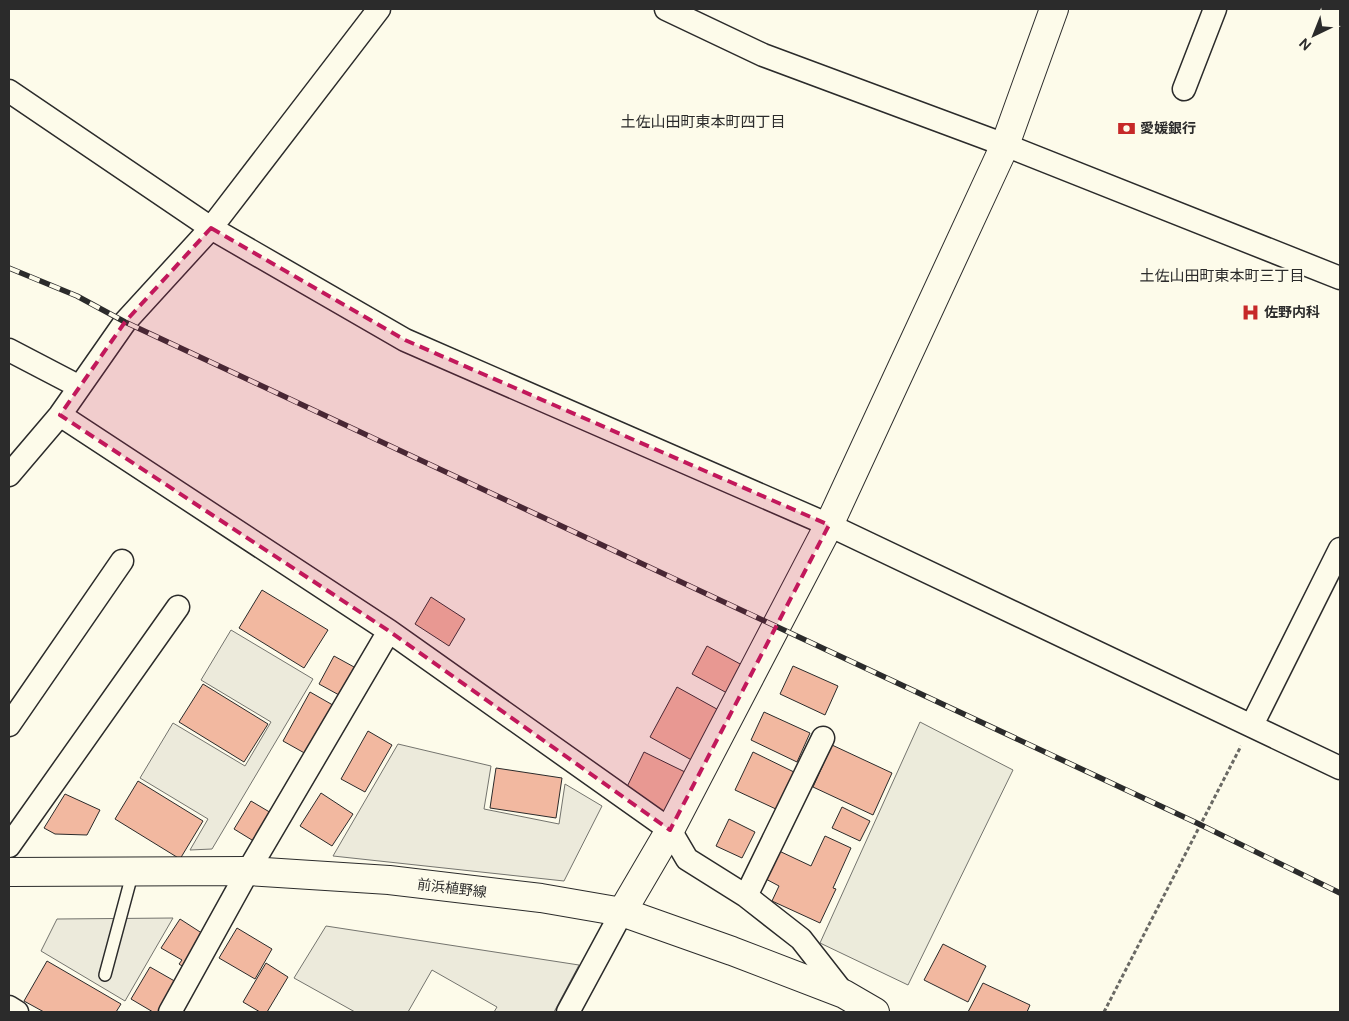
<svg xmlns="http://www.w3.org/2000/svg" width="1349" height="1021" font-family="'DM Sans','Noto Sans JP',sans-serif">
	<rect width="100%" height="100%" fill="#fdfbea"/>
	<path fill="#ecebdb" stroke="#74746e" d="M920 722 1013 770 908 985 820 943Z"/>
	<path fill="#eceadb" stroke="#74746e" d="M231 630 313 679 212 849 190 850 208 819 140 778 173 723 245 766 271 722 201 680Z
		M398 744 491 766 484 809 559 824 565 784 602 806 564 881 333 856Z
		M173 918 125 1001 41 951 57 919Z
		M326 926 579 965 554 1012H494L497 1007 432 970 408 1012H355L294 978Z"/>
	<path fill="#f2b8a0" stroke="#2b2b2b" d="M262 590 328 630 304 668 239 628Z
		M431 597 465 619 449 646 415 624Z
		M707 646 742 665 727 693 692 674Z
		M334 656 365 673 350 701 319 684Z
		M793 666 838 686 825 715 780 694Z
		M203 684 268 724 244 762 179 722Z
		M677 687 724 713 697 763 650 737Z
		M310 692 345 712 308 755 283 741Z
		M764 712 810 733 797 762 751 740Z
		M368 731 392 745 365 792 341 779Z
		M832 745 892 773 873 815 813 787Z
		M644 752 685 772 662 816 623 795Z
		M753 752 796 773 778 810 735 790Z
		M496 768 562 778 556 818 490 808Z
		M138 781 203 821 180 859 115 819Z
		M321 793 353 814 332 846 300 826Z
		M65 794 100 810 87 835 55 834 44 828Z
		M251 801 283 820 265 848 234 829Z
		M842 807 870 821 860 841 832 828Z
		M729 819 755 832 742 858 716 846Z
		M825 836 851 848 833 888 836 889 820 923 772 901 779 886 764 878 777 850 811 866Z
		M180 919 211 939 191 972 179 964 182 960 161 948Z
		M237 928 272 949 255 979 219 958Z
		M943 944 986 966 968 1002 924 980Z
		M47 961 121 1004 116 1012H44L24 1001Z
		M266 963 288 977 267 1012H260L243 1002Z
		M150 967 185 987 170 1012H153L131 999Z
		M983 983 1030 1005 1027 1012H968Z"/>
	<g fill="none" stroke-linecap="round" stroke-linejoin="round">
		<defs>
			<path id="service" d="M105 975 133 871"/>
			<path id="minor" d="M666 9 763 55 1005 145 1340 278
				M1184 89 1215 9
				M9 91 211 228 405 340 829 525 1340 768
				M9 350 78 386
				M60 415 389 631 670 830 687 859 746 896 801 939 844 994
				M9 475 60 415 125 322 211 228 379 9
				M9 725 122 561
				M1252 725 1340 549
				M9 846 178 607
				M746 896 823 738
				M9 1007 17 1012
				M170 1012 248 871 389 631
				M568 1012 622 912"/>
			<path id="tertiary" d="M622 912 670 830 829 525 1005 145 1054 9"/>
			<path id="primary" d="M9 872 248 871 389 880 541 898 622 912 732 951 844 994 875 1012"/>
		</defs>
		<use href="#service" stroke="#2b2b2b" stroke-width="14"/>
		<use href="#minor" stroke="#2b2b2b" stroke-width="25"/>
		<use href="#tertiary" stroke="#2b2b2b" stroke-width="30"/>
		<use href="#primary" stroke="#2b2b2b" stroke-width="30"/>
		<path stroke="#6a6964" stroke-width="3" stroke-dasharray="4 2.5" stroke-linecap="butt" d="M1104 1012 1241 746"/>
		<use href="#service" stroke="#fdfbea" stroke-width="11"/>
		<use href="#minor" stroke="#fdfbea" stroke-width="22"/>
		<use href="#tertiary" stroke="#fdfbea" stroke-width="28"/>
		<use href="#primary" stroke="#fdfbea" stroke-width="28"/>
		<defs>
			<path id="rail" d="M9 268 77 296 125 322 1199 824 1340 893"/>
		</defs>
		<use href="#rail" stroke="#2b2b2b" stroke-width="5.5"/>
		<use href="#rail" stroke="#fdfbea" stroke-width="4" stroke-dasharray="11" stroke-linecap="butt"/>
	</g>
	<path fill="#c2185b" fill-opacity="0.2" stroke="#c2185b" stroke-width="4" stroke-dasharray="10 6" stroke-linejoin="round" d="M211 228 405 340 829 525 670 830 389 631 60 415 125 322Z"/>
	<defs>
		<symbol id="bank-bare" viewBox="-9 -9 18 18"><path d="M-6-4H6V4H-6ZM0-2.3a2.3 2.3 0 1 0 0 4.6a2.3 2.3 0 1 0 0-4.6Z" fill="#c62828" stroke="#fdfbea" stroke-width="2.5" paint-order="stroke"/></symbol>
		<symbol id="hospital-bare" viewBox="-9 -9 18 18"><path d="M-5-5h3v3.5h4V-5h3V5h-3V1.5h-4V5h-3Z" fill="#c62828" stroke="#fdfbea" stroke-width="2.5" paint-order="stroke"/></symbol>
	</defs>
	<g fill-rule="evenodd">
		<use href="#bank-bare" x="1114" y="116" width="25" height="25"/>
		<use href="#hospital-bare" x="1238" y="300" width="25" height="25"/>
	</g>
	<g text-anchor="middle" stroke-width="4" stroke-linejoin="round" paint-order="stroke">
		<g font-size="14" font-weight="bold" fill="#2b2b2b" stroke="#fdfbea" text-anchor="start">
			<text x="1140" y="133">愛媛銀行</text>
			<text x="1264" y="317">佐野内科</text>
		</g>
		<g font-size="14" fill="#2b2b2b" stroke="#fdfbea">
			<text transform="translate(452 888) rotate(7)" y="5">前浜植野線</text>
		</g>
		<g font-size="15" fill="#2b2b2b" stroke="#fdfbea">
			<text x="703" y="127">土佐山田町東本町四丁目</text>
			<text x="1222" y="281">土佐山田町東本町三丁目</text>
		</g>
	</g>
	<rect width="1349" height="1021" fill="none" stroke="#2b2b2b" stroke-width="20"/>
	<g transform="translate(1314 35) rotate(223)" stroke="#fdfbea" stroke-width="4" paint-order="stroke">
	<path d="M0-4L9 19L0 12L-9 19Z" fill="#2b2b2b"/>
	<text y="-8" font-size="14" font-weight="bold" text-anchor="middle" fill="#2b2b2b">N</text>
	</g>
</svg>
